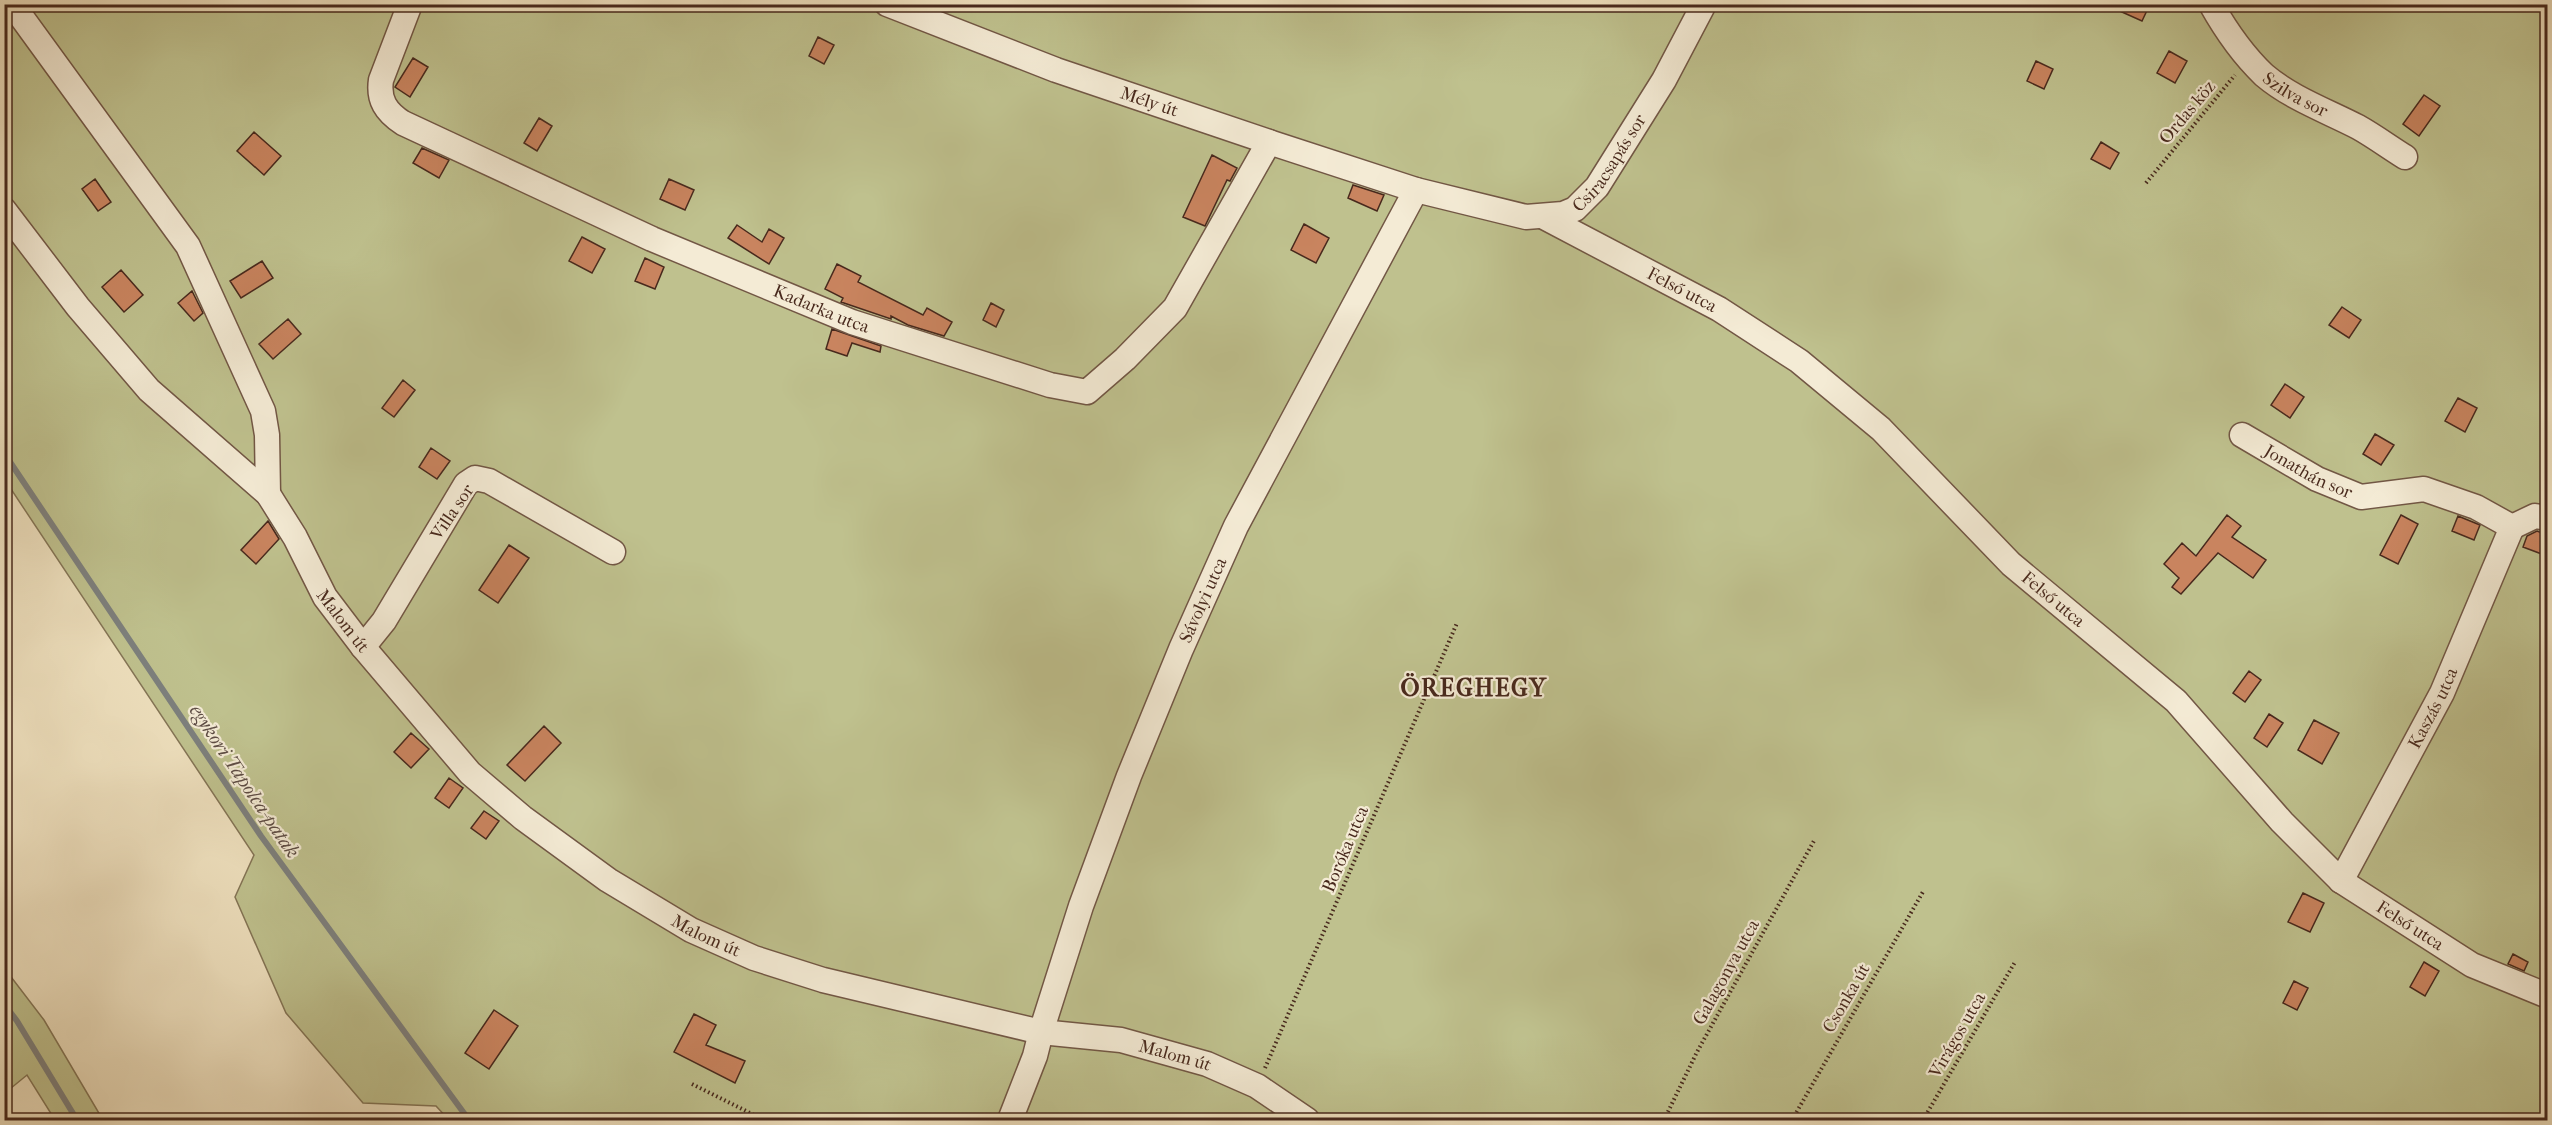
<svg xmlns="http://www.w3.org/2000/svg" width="2552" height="1125" font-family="'IM FELL French Canon',serif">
	<rect width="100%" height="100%" fill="#eee0be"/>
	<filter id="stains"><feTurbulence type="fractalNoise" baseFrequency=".00333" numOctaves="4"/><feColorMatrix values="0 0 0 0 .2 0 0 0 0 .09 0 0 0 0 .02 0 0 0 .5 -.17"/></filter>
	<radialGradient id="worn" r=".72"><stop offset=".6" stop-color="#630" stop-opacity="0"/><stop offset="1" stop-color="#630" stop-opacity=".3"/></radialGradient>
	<path fill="#bfc18e" stroke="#847556" stroke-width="1.5" d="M4 5H2547V1120H449L436 1106 363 1103 286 1013 235 897 254 855 5 480Z
		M5 969 44 1020 103 1120H55L27 1075 5 1093Z"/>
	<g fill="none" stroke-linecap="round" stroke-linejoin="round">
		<path stroke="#7d807d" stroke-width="6" d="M4 453 261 836 469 1120
			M4 1004 17 1021 77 1120"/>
	</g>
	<path fill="#c9845f" stroke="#48291d" stroke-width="1.5" d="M2104 4H2150L2142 21Z
		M818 37 834 45 824 64 809 56Z
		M2169 51 2187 61 2175 83 2157 73Z
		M413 58 428 67 410 97 395 87Z
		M2036 61 2053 69 2044 89 2027 81Z
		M2424 95 2440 106 2419 136 2403 124Z
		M539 118 552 126 537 151 524 143Z
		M254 132 281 156 264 175 237 151Z
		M2101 142 2119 153 2110 169 2091 159Z
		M422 148 449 160 439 178 413 163Z
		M1212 155 1237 168 1230 181 1227 180 1205 226 1183 217Z
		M95 179 111 202 98 211 82 189Z
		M669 179 694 190 685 210 660 199Z
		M1353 185 1384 195 1377 211 1348 198Z
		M1304 224 1329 238 1316 263 1291 250Z
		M737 225 762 242 769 229 784 238 769 264 728 238Z
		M582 237 605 249 592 273 569 261Z
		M645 258 664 267 655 289 635 281Z
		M262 261 273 278 241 298 230 281Z
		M837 264 861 276 858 282 923 315 927 308 952 322 944 336 908 325 891 316V319L841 302 843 298 825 289Z
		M121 270 143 295 124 312 102 287Z
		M192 291 203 313 194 321 178 303Z
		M991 303 1004 310 996 327 983 320Z
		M2342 307 2361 320 2349 338 2329 325Z
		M288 319 301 334 273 359 259 344Z
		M832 329 881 346 880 352 852 343 847 356 826 349Z
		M403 380 415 390 394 417 382 408Z
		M2285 384 2304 397 2290 418 2271 405Z
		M2458 398 2477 408 2465 432 2445 421Z
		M2375 434 2394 445 2381 465 2363 454Z
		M431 448 450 461 437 479 419 467Z
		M2227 515 2241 526 2232 537 2266 560 2253 578 2218 553 2181 594 2172 587 2179 578 2164 564 2182 543 2196 556Z
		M2401 515 2418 524 2398 564 2380 555Z
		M2458 516 2480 525 2474 540 2452 531Z
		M268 521 279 539 256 564 241 550Z
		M2537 531 2547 535V556L2523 547 2527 536Z
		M509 545 529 558 498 603 479 590Z
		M2249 671 2261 680 2245 702 2233 693Z
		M2269 714 2283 723 2267 747 2254 738Z
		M2314 720 2339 733 2322 764 2298 750Z
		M544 726 561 743 525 781 507 765Z
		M411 733 429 749 411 768 394 752Z
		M449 778 463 788 449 808 435 798Z
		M484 811 499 821 486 839 471 828Z
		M2303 893 2324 903 2310 932 2288 922Z
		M2513 954 2528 962 2524 971 2508 964Z
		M2424 962 2439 971 2425 996 2410 987Z
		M2294 981 2308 988 2297 1010 2283 1003Z
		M494 1010 518 1026 489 1069 465 1053Z
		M694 1014 716 1025 706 1045 745 1061 735 1083 674 1052Z"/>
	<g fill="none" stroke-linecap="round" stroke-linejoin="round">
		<defs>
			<g id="minor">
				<path d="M12 4 188 246 263 411 267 435 268 494"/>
				<path id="s1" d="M410 4 381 80C378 100 386 112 403 123L652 239 852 322 1050 385 1087 392 1125 359 1175 308 1269 142"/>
				<path id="s2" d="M887 4 1056 70 1269 142 1416 190 1526 217 1563 214 1575 209 1597 187 1664 80 1704 4"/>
				<path id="s3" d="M2211 4C2225 29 2243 55 2264 75 2291 98 2327 111 2358 127 2374 136 2389 147 2405 157"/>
				<path id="s4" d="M4 210 78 307 149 390 268 494 295 537 325 597 363 647 470 773 523 818 608 880 691 930 754 958 823 980 1041 1032 1121 1040 1207 1064 1257 1086 1307 1120"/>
				<path id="s5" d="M1544 217 1719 309 1799 361 1881 429 2011 564 2176 701 2282 822 2341 881 2472 965 2548 996"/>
				<path id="s6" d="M2242 435 2317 479 2361 497 2424 489 2476 507 2512 527 2535 516 2548 518"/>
				<path d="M363 647 384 621 466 484 475 478 489 481 613 552"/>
				<path id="s7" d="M2341 881 2442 693 2512 527"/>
				<path id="s8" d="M1010 1120 1035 1056 1041 1032 1081 906 1129 776 1181 649 1236 526 1416 190"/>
			</g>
		</defs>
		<use href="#minor" stroke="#725745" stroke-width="27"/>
		<path stroke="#48291d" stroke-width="4" stroke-dasharray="1.5 3" stroke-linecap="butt" d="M2146 183 2235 75
			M1265 1068 1457 623
			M692 1084 764 1120
			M1664 1120 1697 1052 1815 839
			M1792 1120 1924 890
			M1923 1120 2015 962"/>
		<use href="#minor" stroke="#f4ebd5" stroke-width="24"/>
	</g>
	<g text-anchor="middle" stroke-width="4.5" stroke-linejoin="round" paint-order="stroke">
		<g font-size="18" fill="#48291d" stroke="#f4ebd5">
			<text dy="6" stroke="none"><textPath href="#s3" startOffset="126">Szilva sor</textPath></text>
			<text dy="6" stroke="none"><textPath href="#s2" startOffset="280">Mély út</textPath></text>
			<text transform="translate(2187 112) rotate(-50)" y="6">Ordas köz</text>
			<text dy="6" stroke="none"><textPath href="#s2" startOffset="782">Csiracsapás sor</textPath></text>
			<text dy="6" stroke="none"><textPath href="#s5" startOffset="156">Felső utca</textPath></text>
			<text dy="6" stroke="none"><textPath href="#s1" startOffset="591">Kadarka utca</textPath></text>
			<text dy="6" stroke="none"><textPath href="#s6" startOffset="76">Jonathán sor</textPath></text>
			<text transform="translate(452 512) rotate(-56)" y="6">Villa sor</text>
			<text dy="6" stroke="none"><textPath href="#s5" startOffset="642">Felső utca</textPath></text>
			<text dy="6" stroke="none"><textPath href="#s8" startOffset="555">Sávolyi utca</textPath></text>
			<text dy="6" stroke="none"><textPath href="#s4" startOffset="537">Malom út</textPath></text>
			<text dy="6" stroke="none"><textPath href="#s7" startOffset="196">Kaszás utca</textPath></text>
			<text transform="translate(1345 849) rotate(-67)" y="6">Boróka utca</text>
			<text dy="6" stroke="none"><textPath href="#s5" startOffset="1128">Felső utca</textPath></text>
			<text dy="6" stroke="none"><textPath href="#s4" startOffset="1023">Malom út</textPath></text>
			<text transform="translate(1726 972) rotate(-61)" y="6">Galagonya utca</text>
			<text transform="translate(1846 998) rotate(-60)" y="6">Csonka út</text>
			<text transform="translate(1957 1035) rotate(-60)" y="6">Virágos utca</text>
			<text dy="6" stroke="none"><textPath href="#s4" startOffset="1509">Malom út</textPath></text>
		</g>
		<g font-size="20" font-style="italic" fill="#5e4d45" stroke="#f4ebd5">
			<text transform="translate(245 781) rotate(56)" y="7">egykori Tapolca-patak</text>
		</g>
		<g font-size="24" font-weight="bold" letter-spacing="1.5" fill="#48291d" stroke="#f4ebd5">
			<text x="1474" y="696">ÖREGHEGY</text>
		</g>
	</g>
	<rect width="2552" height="1125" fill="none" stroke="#eee0be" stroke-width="24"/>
	<rect x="6" y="6" width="2540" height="1113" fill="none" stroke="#48291d" stroke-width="3"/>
	<rect x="12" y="12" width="2528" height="1101" fill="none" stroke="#48291d" stroke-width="1.5"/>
	<rect width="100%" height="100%" filter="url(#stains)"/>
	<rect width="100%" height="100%" fill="url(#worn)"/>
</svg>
